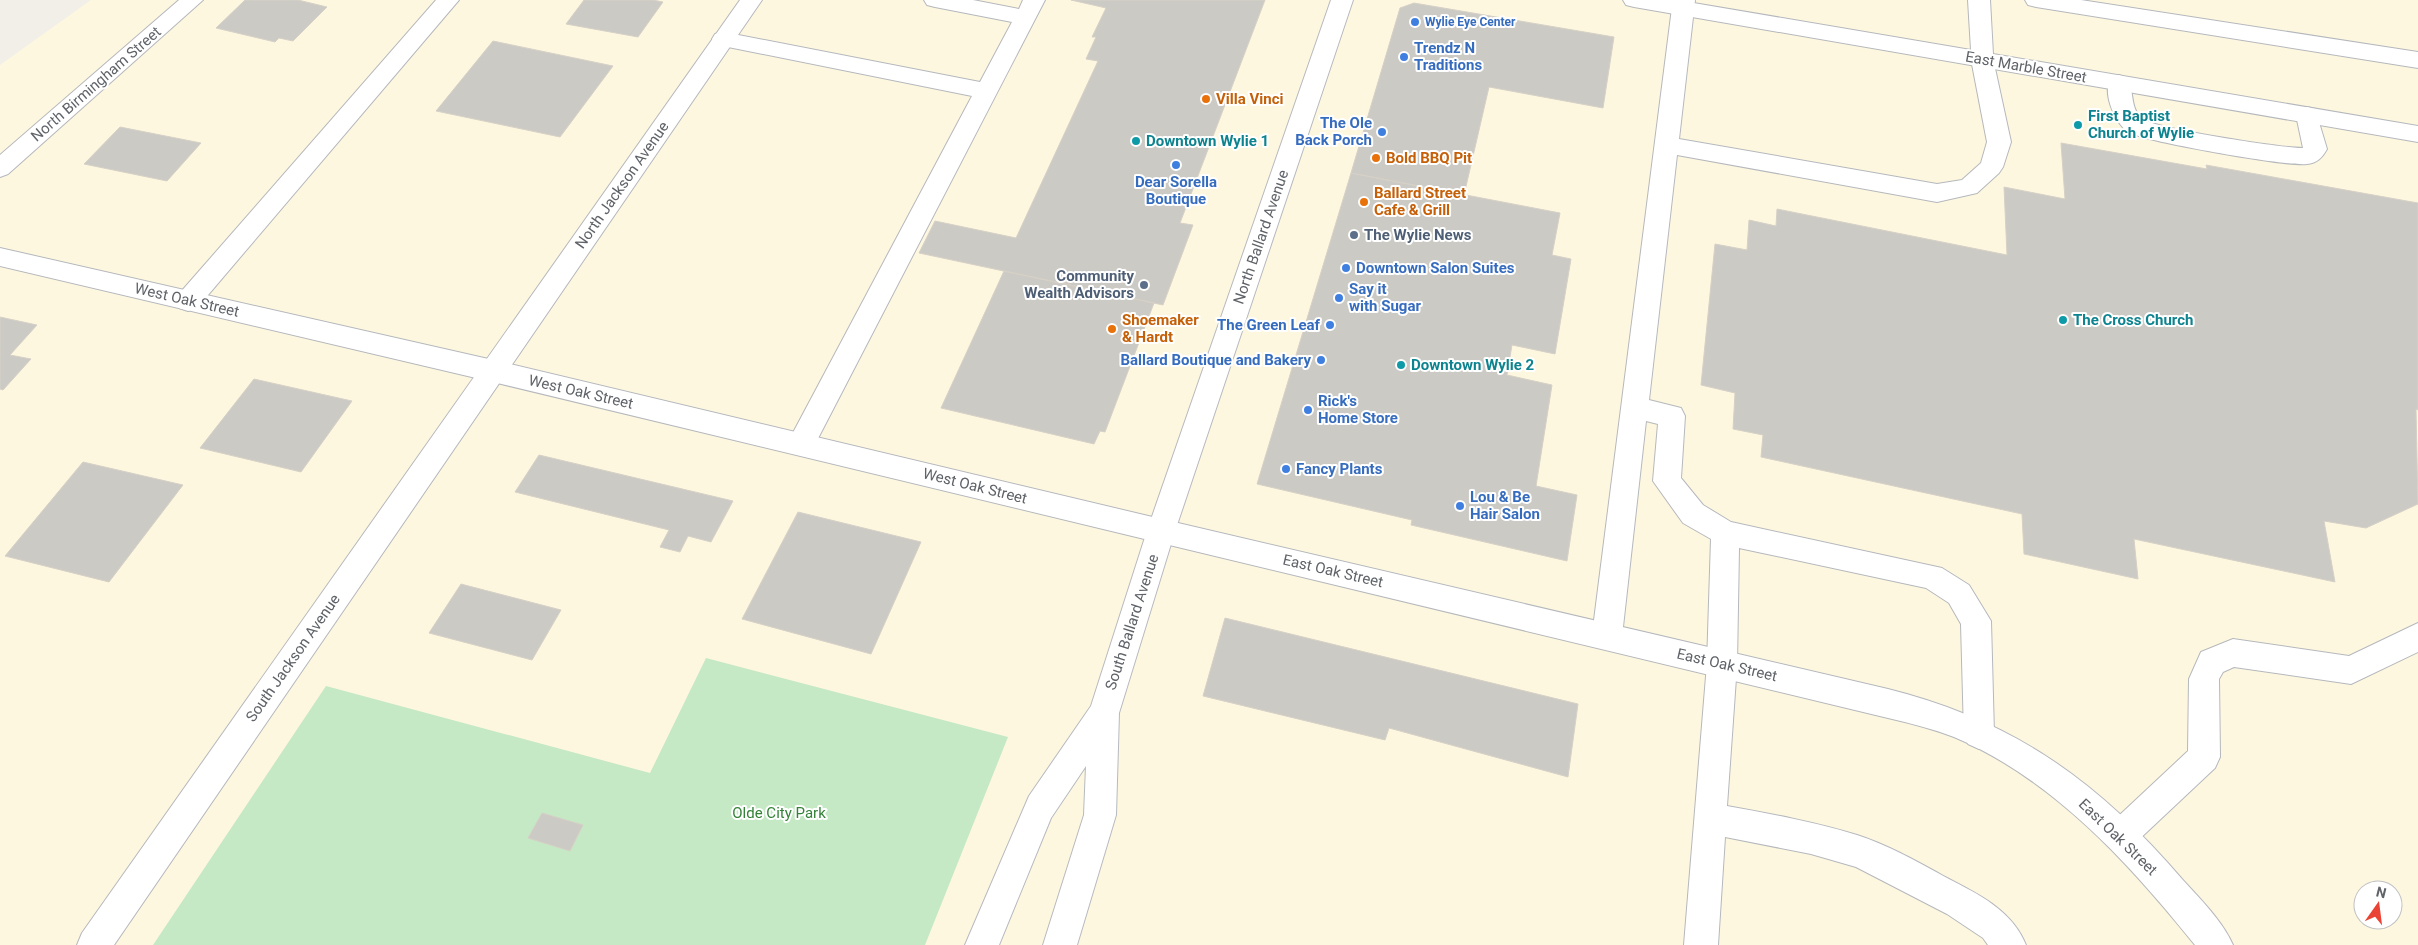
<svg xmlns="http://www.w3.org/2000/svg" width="2418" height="945" font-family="Roboto,sans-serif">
	<rect width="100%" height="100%" fill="#f1efe8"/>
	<path fill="#fef7e0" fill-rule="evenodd" d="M91 0H2418V945H0V65ZM2363 890H2393V920H2363Z"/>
	<path fill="#c5e8c5" d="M706 658 1008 737 925 945H153L326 686 650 773Z"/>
	<path fill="#cccac5" stroke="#d6d1c6" d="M245 0H298L327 7 293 41 279 38 275 42 216 28Z
		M584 0H653L663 2 638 37 566 24Z
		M1071 0H1265L1180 223 1193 225 1163 305 919 253 935 221 1016 238 1098 61 1086 59 1096 37H1092L1106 8Z
		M1414 3 1614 37 1603 108 1489 87 1464 195 1351 173 1400 8Z
		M493 41 613 66 560 137 436 111Z
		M120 127 201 143 167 181 84 164Z
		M2061 143 2207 169 2206 165 2418 203V410L2416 409 2418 504 2366 528 2324 521 2335 582 2134 539 2138 579 2024 554 2022 514 1761 457 1763 435 1733 429 1735 393 1701 385 1715 244 1747 250 1749 220 1776 226 1777 209 2007 255 2004 187 2065 199Z
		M1351 173 1560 213 1552 255 1571 259 1555 354 1512 345 1507 375 1552 385 1536 486 1577 495 1567 561 1411 525 1412 520 1257 484Z
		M1004 271 1154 303 1105 432 1100 431 1094 444 941 408Z
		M0 317 37 325 10 355 31 359 3 390 0 389Z
		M254 379 352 401 301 472 200 448Z
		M539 455 733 501 711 542 688 536 680 552 660 547 669 530 515 492Z
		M83 462 183 485 109 582 5 556Z
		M798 512 921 542 871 654 742 619Z
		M461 584 561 610 532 660 429 633Z
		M1225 618 1578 704 1568 777 1389 728 1385 740 1203 696Z
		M542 813 583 825 570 851 528 838Z"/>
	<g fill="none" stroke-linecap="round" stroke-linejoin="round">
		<defs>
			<path id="service" d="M436 0H459L197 308 188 311 179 308 175 301 179 294Z
				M924 0H973L1019 9 1023 0H1045L811 452 801 455 791 452 787 444 972 96 723 46 715 44 712 39 715 34 723 32 980 82 1012 22 935 7 927 5Z
				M1673 0H1695L1679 139 1937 184 1962 180 1981 163 1987 142 1971 59 1974 54 1982 51 1990 54 1993 59 2011 142 2003 167 1999 173 1977 193 1937 202 1677 155 1649 400 1681 408 1685 416 1681 478 1703 505 1731 522 1942 568 1969 585 1991 621 1994 734 1990 744 1979 749 1968 744 1964 734 1961 624 1949 603 1926 588 1739 548 1737 664 1727 806C1771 814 1815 822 1857 835 1888 845 1918 862 1947 878 1978 894 2012 910 2026 945H1988L1983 938 1947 914 1856 867 1811 854 1725 837 1718 945H1684L1707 664 1711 539 1683 523 1653 481 1658 424 1646 421 1622 636 1617 646 1607 650 1597 646 1592 636Z
				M2025 0H2081L2418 52V68L2036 7 2028 5Z
				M2119 75 2127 78C2135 91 2129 109 2143 119 2156 129 2283 148 2303 148L2296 115 2299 109 2307 107 2315 109 2327 149C2322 158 2317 163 2307 164 2289 167 2142 141 2128 132 2114 122 2102 92 2111 78Z
				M2418 623V652L2351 684 2234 667 2223 672 2219 679 2220 757 2215 768 2132 846 2121 851 2110 846 2105 835 2110 824 2188 751 2189 679 2201 652 2233 639 2349 656Z"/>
			<path id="minor" d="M179 0H203L8 174 0 177V155Z
				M740 0H762L114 945H77L82 933Z
				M1623 0H1676L1971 50 1968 0H1990L1993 54 2418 126V142L1634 7 1626 5Z
				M1161 519 1888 689C2013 720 2099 782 2182 879 2200 899 2222 920 2233 945H2195C2129 863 2053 779 1954 737 1933 729 1910 723 1888 718L1161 543 1151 540 1147 531 1151 522Z"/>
			<path id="tertiary" d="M0 248 493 360 1161 519 1171 522 1175 531 1171 540 1161 543 493 382 0 266Z"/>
			<path id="secondary" d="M1331 0H1353L1175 531 1119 713 1116 815 1077 945H1043L1084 815 1086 766 1051 818 999 945H965L1029 796 1091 706 1147 531Z"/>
		</defs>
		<use href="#service" stroke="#b5b8bc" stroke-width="2"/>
		<use href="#minor" stroke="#b5b8bc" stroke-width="2"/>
		<use href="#tertiary" stroke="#b5b8bc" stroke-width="2"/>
		<use href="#secondary" stroke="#b6babf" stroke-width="2"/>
		<use href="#service" fill="#fff" fill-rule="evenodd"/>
		<use href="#minor" fill="#fff" fill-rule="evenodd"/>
		<use href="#tertiary" fill="#fff" fill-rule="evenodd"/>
		<use href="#secondary" fill="#fff" fill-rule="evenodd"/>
	</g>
	<g fill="#3f7fe0" stroke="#fff" stroke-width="2">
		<circle cx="1415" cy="22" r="5"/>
		<circle cx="1404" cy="57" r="5"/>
		<circle cx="1382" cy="132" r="5"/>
		<circle cx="1176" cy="165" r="5"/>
		<circle cx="1346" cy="268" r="5"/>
		<circle cx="1339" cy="298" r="5"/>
		<circle cx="1330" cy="325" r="5"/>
		<circle cx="1321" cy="360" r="5"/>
		<circle cx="1308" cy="410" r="5"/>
		<circle cx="1286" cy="469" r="5"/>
		<circle cx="1460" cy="506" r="5"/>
	</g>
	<g fill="#e8710a" stroke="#fff" stroke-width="2">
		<circle cx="1206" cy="99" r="5"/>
		<circle cx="1376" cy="158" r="5"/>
		<circle cx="1364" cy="202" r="5"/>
		<circle cx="1112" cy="329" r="5"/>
	</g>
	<g fill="#0f9aa8" stroke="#fff" stroke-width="2">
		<circle cx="2078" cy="125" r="5"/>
		<circle cx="1136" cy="141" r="5"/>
		<circle cx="2063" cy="320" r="5"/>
		<circle cx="1401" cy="365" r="5"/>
	</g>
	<g fill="#5c6f8a" stroke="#fff" stroke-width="2">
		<circle cx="1354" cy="235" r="5"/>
		<circle cx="1144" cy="285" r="5"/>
	</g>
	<g text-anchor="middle" stroke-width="4" stroke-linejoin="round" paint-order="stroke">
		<g font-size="12" font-weight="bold" fill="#366cbe" stroke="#fff" text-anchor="start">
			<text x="1425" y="26">Wylie Eye Center</text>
		</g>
		<g font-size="15" font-weight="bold" fill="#366cbe" stroke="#fff" text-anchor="start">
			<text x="1414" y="53">Trendz N<tspan x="1414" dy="17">Traditions</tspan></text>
			<text x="1372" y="128" text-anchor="end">The Ole<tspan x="1372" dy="17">Back Porch</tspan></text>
			<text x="1176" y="187" text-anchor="middle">Dear Sorella<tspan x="1176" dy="17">Boutique</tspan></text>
			<text x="1356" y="273">Downtown Salon Suites</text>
			<text x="1349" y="294">Say it<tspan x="1349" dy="17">with Sugar</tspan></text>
			<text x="1320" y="330" text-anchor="end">The Green Leaf</text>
			<text x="1311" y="365" text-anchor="end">Ballard Boutique and Bakery</text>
			<text x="1318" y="406">Rick's<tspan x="1318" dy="17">Home Store</tspan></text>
			<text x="1296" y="474">Fancy Plants</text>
			<text x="1470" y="502">Lou &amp; Be<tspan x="1470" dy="17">Hair Salon</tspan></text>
		</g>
		<g font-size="15" fill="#5f6368" stroke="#fff">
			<text transform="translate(2026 67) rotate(10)" y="5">East Marble Street</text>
			<text transform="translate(96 84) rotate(-41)" y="5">North Birmingham Street</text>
			<text transform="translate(622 185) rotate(-55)" y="5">North Jackson Avenue</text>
			<text transform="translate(1261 237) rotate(-71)" y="5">North Ballard Avenue</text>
			<text transform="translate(187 300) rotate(13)" y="5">West Oak Street</text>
			<text transform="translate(581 392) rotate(13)" y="5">West Oak Street</text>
			<text transform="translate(975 486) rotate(14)" y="5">West Oak Street</text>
			<text transform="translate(1333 571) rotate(13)" y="5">East Oak Street</text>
			<text transform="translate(1132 622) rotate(-72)" y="5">South Ballard Avenue</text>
			<text transform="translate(293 658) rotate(-55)" y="5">South Jackson Avenue</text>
			<text transform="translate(1727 665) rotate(13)" y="5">East Oak Street</text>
			<text transform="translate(2118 837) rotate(44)" y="5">East Oak Street</text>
		</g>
		<g font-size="15" font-weight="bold" fill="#c56008" stroke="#fff" text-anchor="start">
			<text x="1216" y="104">Villa Vinci</text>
			<text x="1386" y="163">Bold BBQ Pit</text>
			<text x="1374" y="198">Ballard Street<tspan x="1374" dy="17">Cafe &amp; Grill</tspan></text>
			<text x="1122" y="325">Shoemaker<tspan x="1122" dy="17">&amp; Hardt</tspan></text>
		</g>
		<g font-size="15" font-weight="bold" fill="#0d838f" stroke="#fff" text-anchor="start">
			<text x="2088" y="121">First Baptist<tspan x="2088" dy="17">Church of Wylie</tspan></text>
			<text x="1146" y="146">Downtown Wylie 1</text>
			<text x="2073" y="325">The Cross Church</text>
			<text x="1411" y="370">Downtown Wylie 2</text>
		</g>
		<g font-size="15" font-weight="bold" fill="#4e5e75" stroke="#fff" text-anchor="start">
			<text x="1364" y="240">The Wylie News</text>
			<text x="1134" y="281" text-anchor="end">Community<tspan x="1134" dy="17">Wealth Advisors</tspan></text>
		</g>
		<g font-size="15" fill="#348238" stroke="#fff">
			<text x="779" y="818">Olde City Park</text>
		</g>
	</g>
	<g transform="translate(2378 905) rotate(14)"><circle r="24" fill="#ffffff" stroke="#bfc1c3"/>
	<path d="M0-4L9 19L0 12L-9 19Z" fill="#ea4335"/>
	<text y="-8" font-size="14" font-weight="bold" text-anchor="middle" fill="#5f6368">N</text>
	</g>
</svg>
